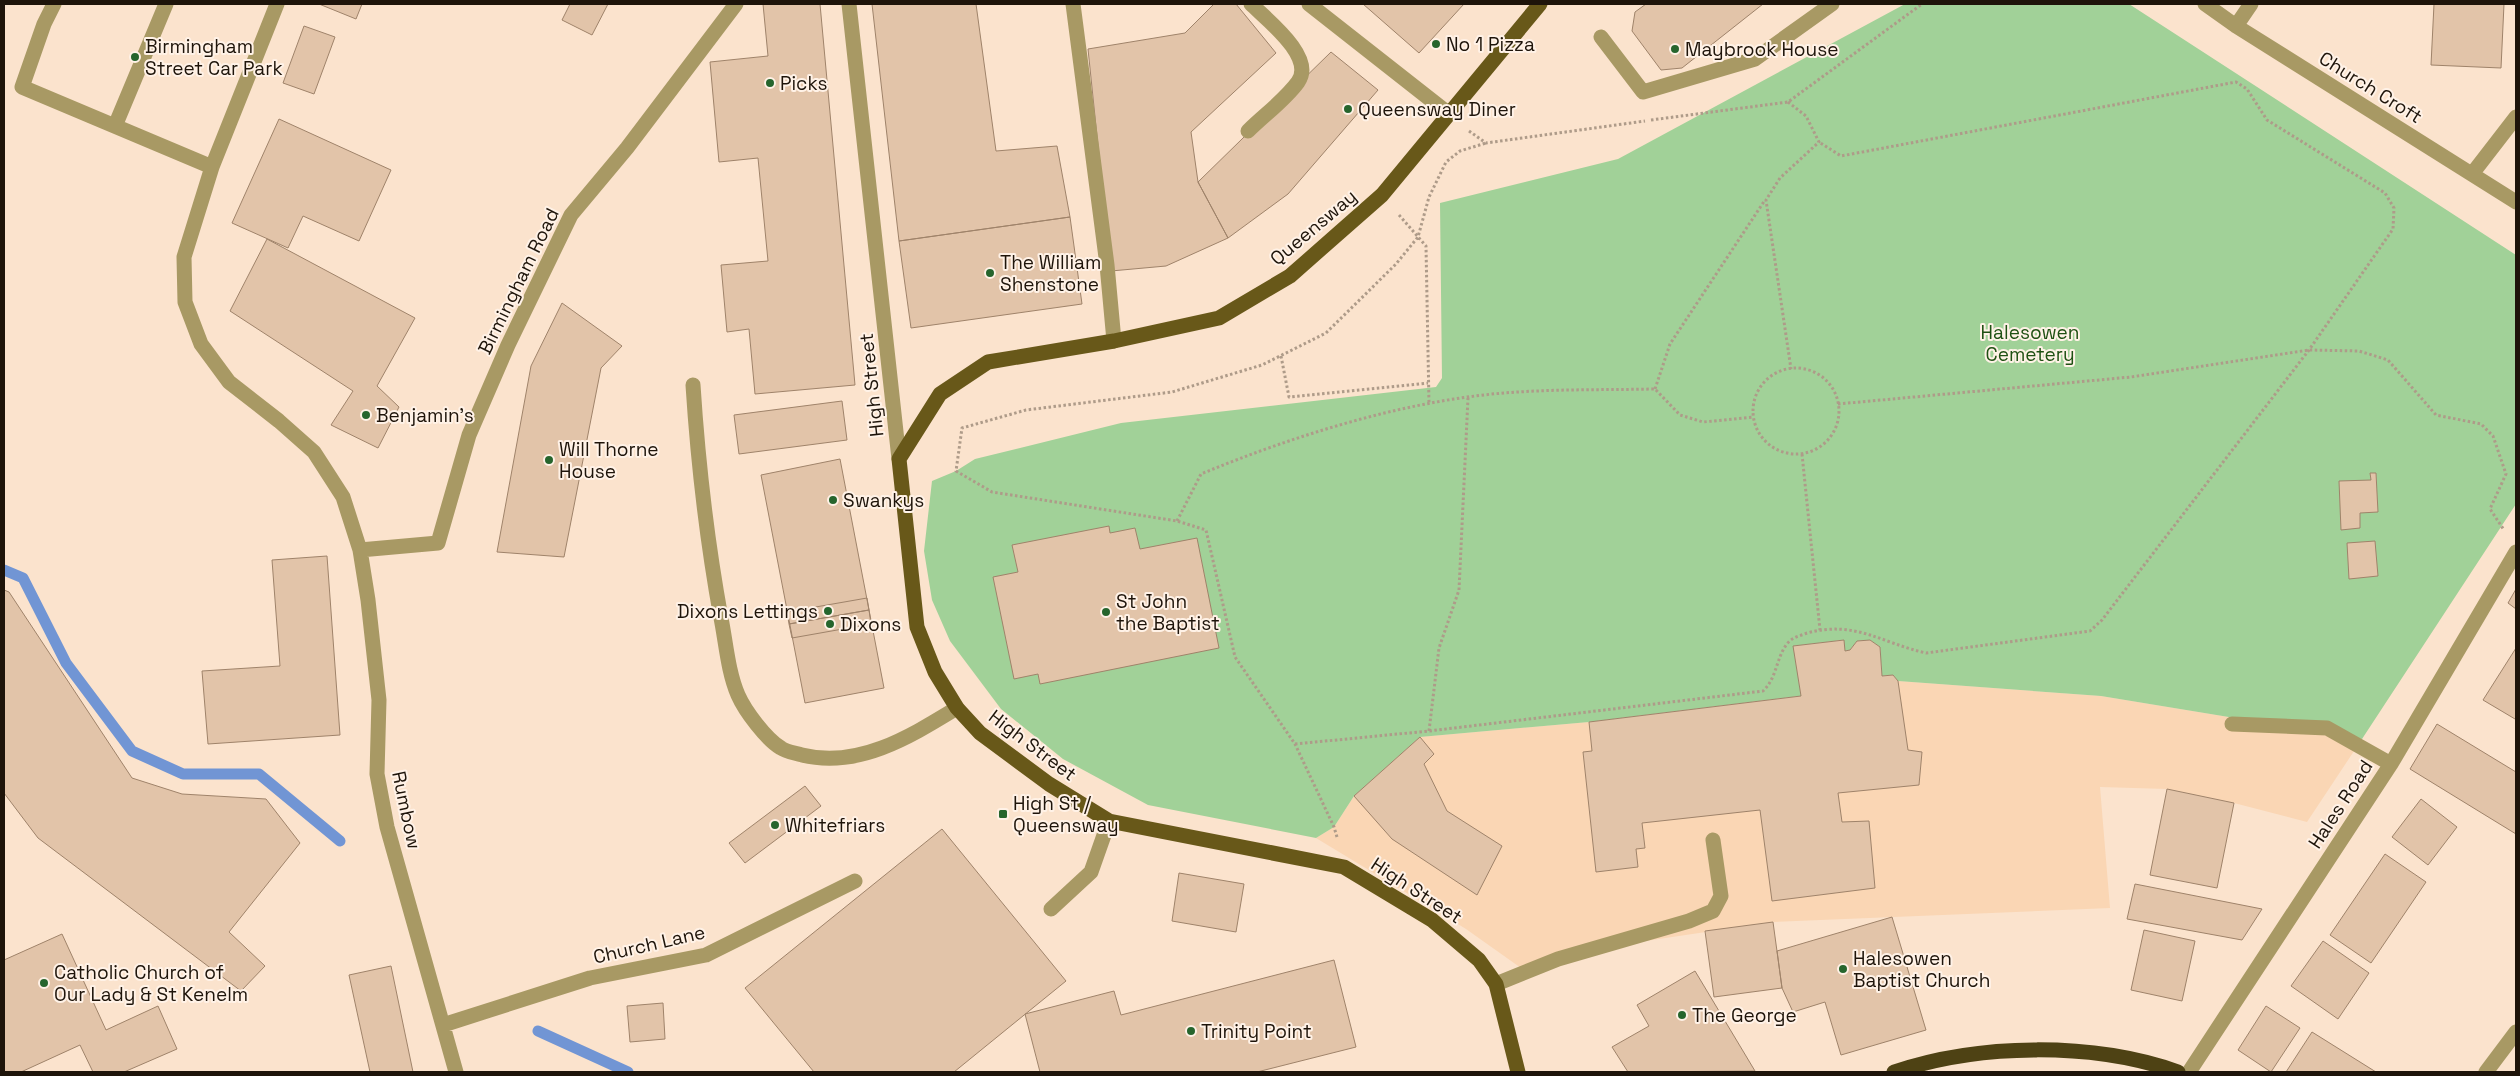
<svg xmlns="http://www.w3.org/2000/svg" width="2520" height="1076" font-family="'Space Grotesk',sans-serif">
	<rect width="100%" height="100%" fill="#fbe3cd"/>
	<path fill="#fad6b4" d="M1844 640 1845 650H1850L1857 641 1870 640 1880 647 1882 675H1893L1898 681 2101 696 2362 739 2307 822 2234 803 2167 789 2100 787 2110 908 1773 922 1585 950 1521 968 1466 929 1316 838 1334 827 1354 796 1420 737 1589 722 1800 696 1793 646Z"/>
	<path fill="#a1d198" d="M1905 4H2129L2516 255V504L2362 739 2101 696 1898 681 1893 675 1882 676 1880 647 1870 640 1857 641 1850 650 1845 651 1843 640 1794 646 1801 696 1589 722 1420 737 1354 796 1334 827 1316 838 1148 805 1063 759 1001 709 950 641 932 600 924 551 932 481 956 471 975 459 1121 423 1436 387 1442 378 1440 203 1618 159Z"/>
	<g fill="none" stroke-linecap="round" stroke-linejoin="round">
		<path stroke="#7195d4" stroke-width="11" d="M4 570 23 578 66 663 132 751 183 774H259L340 841
			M538 1031 628 1072"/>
	</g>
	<path fill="#e2c4a9" stroke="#9f836a" d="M319 4H362L356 19Z
		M570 4H608L592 35 562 20Z
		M763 4H820L855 385 755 394 749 329 727 332 721 265 768 261 758 158 719 162 710 62 768 56Z
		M872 4H976L996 151 1057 146 1070 217 899 241Z
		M1214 4H1236L1276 53 1191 132 1198 182 1228 238 1166 266 1111 271 1088 49 1185 33Z
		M1363 4H1464L1419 53Z
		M1646 4H1763L1682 68 1661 70 1632 31 1635 12Z
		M2434 4H2504L2501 68 2431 65Z
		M304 26 335 37 314 94 283 83Z
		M1331 52 1378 90 1288 194 1228 238 1198 182Z
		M279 119 391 170 359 241 303 216 288 248 232 223Z
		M1070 217 1082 304 911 328 899 241Z
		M267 239 415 318 377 386 399 407 378 448 331 425 353 391 230 311Z
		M562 303 622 346 601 368 564 557 497 552 531 366Z
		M842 401 847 440 739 454 734 415Z
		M840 459 884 688 805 703 761 475Z
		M2370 473H2376L2378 512 2360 513V528L2341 530 2339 481 2371 480Z
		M1109 526 1110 533 1135 528 1140 549 1197 538 1219 648 1040 684 1038 674 1014 679 993 577 1018 572 1012 545Z
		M2375 541 2378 576 2349 579 2347 543Z
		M327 556 340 735 208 744 202 671 280 666 272 560Z
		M2516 589V609L2508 603Z
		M4 590 9 592 132 778 182 794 266 799 300 843 229 932 265 966 241 991 38 838 4 793Z
		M867 598 869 610 789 624 787 612Z
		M869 610 871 624 792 638 789 624Z
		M1844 640 1845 651 1850 650 1857 641 1870 640 1880 647 1882 676 1893 675 1898 681 1908 750 1922 752 1919 785 1838 793 1842 822 1869 821 1875 888 1772 901 1760 810 1642 823 1645 848 1636 849 1638 867 1596 872 1583 752 1592 751 1589 722 1801 696 1793 646Z
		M2516 648V718L2515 719 2483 700Z
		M2437 724 2516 772V834L2410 769Z
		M1420 737 1434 754 1424 764 1447 811 1502 846 1477 895 1392 839 1354 796Z
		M805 786 821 806 745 863 729 843Z
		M2167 789 2234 803 2217 888 2150 875Z
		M2421 799 2457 827 2428 865 2392 837Z
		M942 829 1066 981 954 1072H814L745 988Z
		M2385 854 2426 882 2371 963 2330 935Z
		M1179 873 1244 884 1236 932 1172 921Z
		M2135 884 2262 909 2242 940 2127 919Z
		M1892 917 1926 1030 1841 1055 1825 1002 1793 1012 1782 988 1777 951Z
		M1773 922 1782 988 1714 997 1705 931Z
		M2144 930 2195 941 2182 1001 2131 990Z
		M62 934 106 1030 158 1006 177 1049 124 1072H93L80 1045 21 1072H4V960Z
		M2323 941 2369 973 2338 1019 2291 986Z
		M1334 960 1356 1047 1257 1072H1040L1025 1014 1114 991 1121 1015Z
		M391 966 413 1072H370L349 975Z
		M1695 971 1755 1071 1628 1072 1612 1047 1649 1026 1637 1005Z
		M663 1003 665 1039 630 1042 627 1006Z
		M2266 1006 2300 1028 2271 1072 2238 1050Z
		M2312 1032 2376 1072H2286Z"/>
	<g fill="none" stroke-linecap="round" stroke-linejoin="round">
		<path stroke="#ae9b89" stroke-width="3" stroke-dasharray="2.5 2.5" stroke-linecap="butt" d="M1788 102 1806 116 1819 142 1780 178 1766 200 1791 369
			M1651 120 1788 102 1922 4
			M1469 131 1486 143 1645 121
			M1399 215 1426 246 1429 404
			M1281 356 1289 397 1428 383
			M1753 411a43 43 0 1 1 86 0a43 43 0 1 1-86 0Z
			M1655 389 1670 344 1765 200
			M1838 404 2131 377 2309 350 2359 351 2388 360 2436 415 2481 424 2493 436 2506 474 2490 509 2504 530
			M1802 454 1820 630
			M1177 521 1201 474C1298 434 1413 398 1518 392 1564 389 1609 390 1655 389L1680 415 1703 422 1753 417
			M1429 731 1439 648 1459 590 1468 398
			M1295 744 1429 731 1763 691C1777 678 1776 658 1787 644 1792 637 1800 636 1807 633 1856 620 1881 643 1926 653L2090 631 2102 620 2309 350 2393 229 2394 208 2385 193 2267 120 2247 89 2236 82 1841 156 1819 142
			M1337 837 1334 827 1295 744 1235 657 1206 530 1177 521 992 492 956 471 962 428 1026 410 1172 392 1262 365 1326 333 1396 264 1418 237 1429 197 1446 162 1460 151 1486 143"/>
		<path stroke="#a89964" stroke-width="15" d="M54 4 44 24 22 87 212 167
			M277 4 212 167 184 257 185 302 201 344 229 382 279 421 314 452 343 497 360 550 368 600 379 700 377 774 387 827 456 1072
			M849 4 899 459
			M1073 4 1107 265 1114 341
			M1309 4 1449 114
			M2205 4 2236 26 2516 202
			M2236 26 2251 4
			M1601 37 1643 92 1755 59 1832 4
			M115 126 166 4
			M1248 131C1264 115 1285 100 1298 82 1316 57 1266 19 1251 4
			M2472 174 2516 117
			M693 385C698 463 707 541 721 618 726 643 728 672 738 695 745 711 766 739 781 748 786 752 796 753 802 755 859 769 911 736 957 708
			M360 550 438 543 469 435 508 345 571 215 627 148 736 4
			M2232 724 2327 728 2391 764
			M1051 909 1091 872 1109 821
			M1496 984 1558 959 1689 921 1713 911 1721 896 1713 840
			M443 1025 590 978 706 955 855 881
			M2189 1072 2391 764 2516 552
			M2486 1072 2516 1032"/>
		<path stroke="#685819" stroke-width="15" d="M1518 1072 1496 984 1479 960 1432 920 1344 867 1109 821 1049 784 980 733 957 708 935 672 917 627 899 459 940 394 988 362 1114 341 1219 318 1290 276 1382 195 1540 4"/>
		<path stroke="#4e4214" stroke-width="15" d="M1894 1072C1980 1043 2093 1042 2178 1072"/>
	</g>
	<g fill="#26652d" stroke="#fff2e7" stroke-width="2">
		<circle cx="1436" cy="44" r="5"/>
		<circle cx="1675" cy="49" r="5"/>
		<circle cx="135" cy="57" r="5"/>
		<circle cx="770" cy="83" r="5"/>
		<circle cx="1348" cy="109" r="5"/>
		<circle cx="990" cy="273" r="5"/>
		<circle cx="366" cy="415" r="5"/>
		<circle cx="549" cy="460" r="5"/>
		<circle cx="833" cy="500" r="5"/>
		<circle cx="828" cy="611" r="5"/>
		<circle cx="1106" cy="612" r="5"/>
		<circle cx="830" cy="624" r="5"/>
		<rect x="998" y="809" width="10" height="10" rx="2.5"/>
		<circle cx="775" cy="825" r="5"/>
		<circle cx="1843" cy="969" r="5"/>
		<circle cx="44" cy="983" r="5"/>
		<circle cx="1682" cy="1015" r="5"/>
		<circle cx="1191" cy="1031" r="5"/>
	</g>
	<g text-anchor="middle" stroke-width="4" stroke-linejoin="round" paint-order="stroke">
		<g font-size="19" fill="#1e140a" stroke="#fff2e7" text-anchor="start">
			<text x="1446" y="51">No 1 Pizza</text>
			<text x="145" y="53">Birmingham<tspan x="145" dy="22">Street Car Park</tspan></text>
			<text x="1685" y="56">Maybrook House</text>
			<text x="780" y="90">Picks</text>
			<text x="1358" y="116">Queensway Diner</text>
			<text x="1000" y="269">The William<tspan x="1000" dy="22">Shenstone</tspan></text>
			<text x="376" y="422">Benjamin's</text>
			<text x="559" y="456">Will Thorne<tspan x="559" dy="22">House</tspan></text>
			<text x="843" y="507">Swankys</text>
			<text x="1116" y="608">St John<tspan x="1116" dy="22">the Baptist</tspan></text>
			<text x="818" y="618" text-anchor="end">Dixons Lettings</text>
			<text x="840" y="631">Dixons</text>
			<text x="1013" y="810">High St /<tspan x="1013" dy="22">Queensway</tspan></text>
			<text x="785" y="832">Whitefriars</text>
			<text x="1853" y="965">Halesowen<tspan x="1853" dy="22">Baptist Church</tspan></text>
			<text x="54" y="979">Catholic Church of<tspan x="54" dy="22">Our Lady &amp; St Kenelm</tspan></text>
			<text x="1692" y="1022">The George</text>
			<text x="1201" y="1038">Trinity Point</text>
		</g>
		<g font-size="19" fill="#1e140a" stroke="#fff2e7">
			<text transform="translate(2371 87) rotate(32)" y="7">Church Croft</text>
			<text transform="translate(1313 227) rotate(-40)" y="7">Queensway</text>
			<text transform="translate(518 281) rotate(-64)" y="7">Birmingham Road</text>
			<text transform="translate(871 385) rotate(-96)" y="7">High Street</text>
			<text transform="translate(1033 745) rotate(37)" y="7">High Street</text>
			<text transform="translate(2340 804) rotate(-57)" y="7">Hales Road</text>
			<text transform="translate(407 810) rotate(78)" y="7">Rumbow</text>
			<text transform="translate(1417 890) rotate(33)" y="7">High Street</text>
			<text transform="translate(649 944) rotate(-13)" y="7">Church Lane</text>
		</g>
		<g font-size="19" fill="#1f5113" stroke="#fff2e7">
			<text x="2030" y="339">Halesowen<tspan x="2030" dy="22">Cemetery</tspan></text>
		</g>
	</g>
	<rect width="2520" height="1076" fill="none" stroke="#1e140a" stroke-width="10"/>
</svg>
